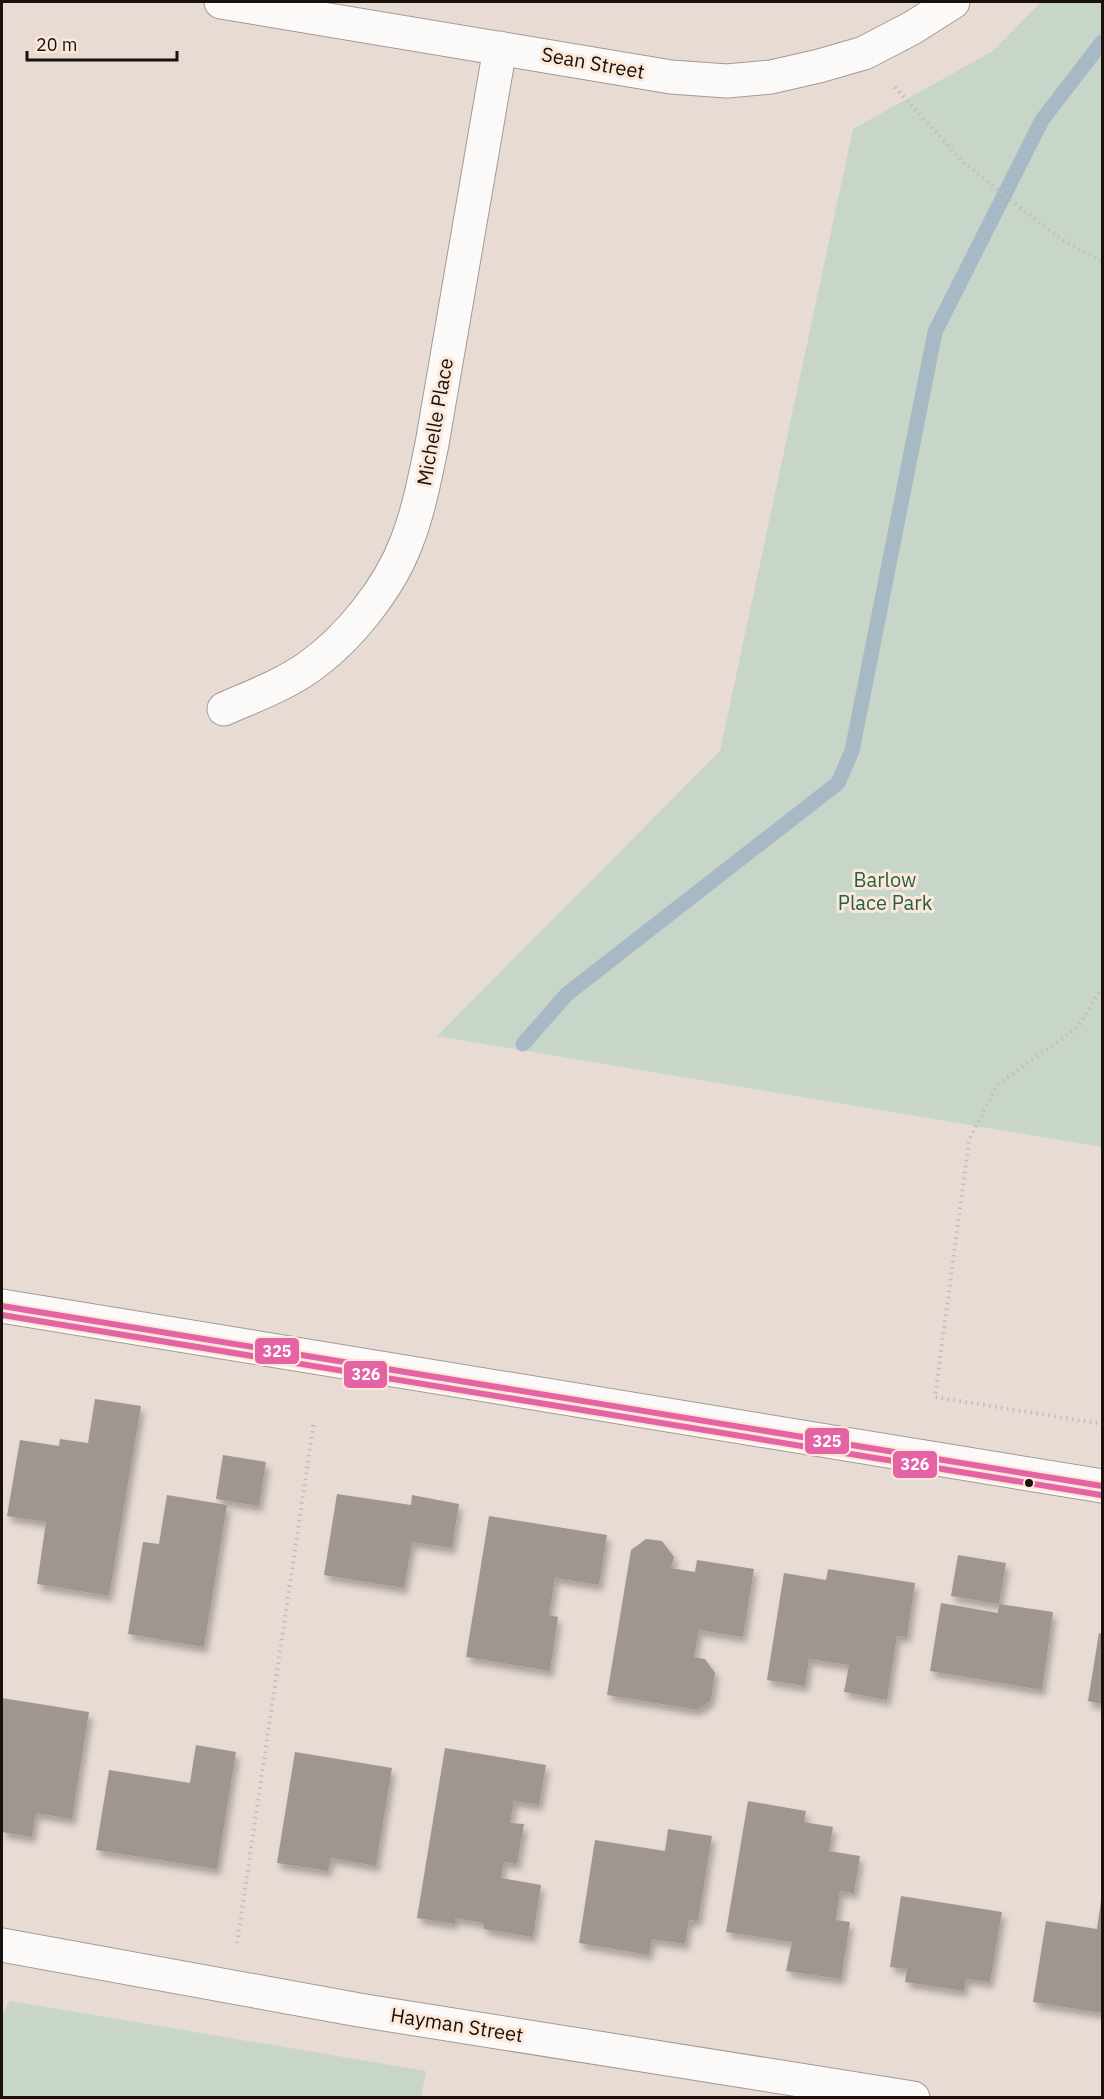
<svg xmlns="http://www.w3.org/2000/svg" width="1104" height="2099" font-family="'IBM Plex Sans',sans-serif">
	<defs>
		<filter id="shadow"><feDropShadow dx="3.5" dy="6" stdDeviation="3" flood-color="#0004"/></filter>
	</defs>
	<rect width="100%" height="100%" fill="#e7dbd4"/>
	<path fill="#c8d5c9" d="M1041 2H1102V1147L437 1036 720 751 853 129 993 51Z
		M10 2001 426 2071 421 2097H2V2015Z"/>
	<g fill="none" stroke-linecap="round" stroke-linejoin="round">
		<path stroke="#a7b9c5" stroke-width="15" d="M523 1044 567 994 838 783 852 751 935 332 1042 120 1102 42"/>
	</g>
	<path fill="#9f9691" filter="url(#shadow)" d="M95 1399 141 1406 109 1596 37 1584 46 1522 7 1516 20 1440 59 1446 60 1439 88 1443Z
		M223 1455 266 1462 259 1506 216 1499Z
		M337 1494 411 1505 412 1495 459 1504 452 1548 412 1542 404 1588 324 1575Z
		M167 1495 227 1505 204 1647 128 1634 143 1542 159 1544Z
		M489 1516 607 1535 599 1585 555 1578 549 1615 558 1617 550 1671 466 1657Z
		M646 1539 662 1541 674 1557 671 1568 695 1572 697 1560 754 1569 743 1637 699 1630 694 1657 705 1659 715 1673 711 1700 697 1710 607 1695 631 1550Z
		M958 1555 1006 1563 999 1604 951 1596Z
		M828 1569 915 1583 907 1637 897 1636 887 1700 844 1692 849 1665 809 1659 805 1686 767 1680 784 1573 826 1580Z
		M941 1603 998 1613 999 1604 1053 1612 1042 1690 930 1671Z
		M1099 1633 1102 1634V1704L1088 1701Z
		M2 1698 89 1712 72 1819 36 1813 32 1837 2 1832Z
		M196 1745 236 1752 217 1869 96 1850 109 1770 190 1783Z
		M445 1748 546 1765 539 1805 514 1801 510 1823 524 1824 517 1864 504 1862 501 1878 541 1885 533 1937 484 1929V1923L455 1918V1924L417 1918Z
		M295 1752 392 1768 376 1866 331 1858 328 1871 277 1863Z
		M748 1801 806 1811 804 1822 833 1827 829 1851 860 1856 854 1893 840 1891 836 1920 850 1922 841 1979 786 1971 792 1942 726 1932Z
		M668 1829 712 1836 698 1921 689 1920 685 1944 652 1939 649 1955 579 1943 595 1840 665 1851Z
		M901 1896 1002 1912 990 1982 966 1979 964 1991 905 1982 907 1969 890 1967Z
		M1101 1901 1102 2013 1033 2002 1046 1921 1097 1929Z"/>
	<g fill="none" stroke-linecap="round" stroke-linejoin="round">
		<defs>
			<path id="street" d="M221 2 671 77 727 81 771 77 819 66 864 53 912 28 953 2
				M224 709C251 697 281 686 306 669 348 640 389 589 407 541 419 510 425 477 432 444L500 48
				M2 1945 359 2010 913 2098"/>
			<path id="secondary" d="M2 1306 1102 1486"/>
		</defs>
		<use href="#street" stroke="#a39a95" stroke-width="35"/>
		<use href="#secondary" stroke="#a39a95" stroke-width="35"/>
		<path stroke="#c1bebb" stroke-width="4" stroke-dasharray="1.5 4.5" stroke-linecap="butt" d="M895 87 964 163 1058 237 1102 262
			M1102 987 1078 1027 997 1085 969 1140 935 1397 1102 1424
			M237 1943 314 1421"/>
		<use href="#street" stroke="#fbfaf9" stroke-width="33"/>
		<use href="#secondary" stroke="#fbfaf9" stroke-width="33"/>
		<defs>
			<path id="bus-1" d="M2 1306 1102 1486"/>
			<path id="bus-2" d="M2 1315 1101 1495"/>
		</defs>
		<use href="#bus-1" stroke="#fce8d9" stroke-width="10"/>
		<use href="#bus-2" stroke="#fce8d9" stroke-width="10"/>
		<use href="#bus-1" stroke="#e463a4" stroke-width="6"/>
		<use href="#bus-2" stroke="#e463a4" stroke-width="6"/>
	</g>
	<circle fill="#18110c" stroke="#fce8d9" stroke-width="2" cx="1029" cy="1483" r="5"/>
	<g text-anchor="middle" stroke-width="6" stroke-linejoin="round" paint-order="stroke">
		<g font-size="20" fill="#18110c" stroke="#fce8d9">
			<text transform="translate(593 63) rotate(10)" y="7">Sean Street</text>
			<text transform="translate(435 422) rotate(-80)" y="7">Michelle Place</text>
			<text transform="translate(457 2025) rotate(9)" y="7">Hayman Street</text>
		</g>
		<g font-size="20" fill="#246149" stroke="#fce8d9">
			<text x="885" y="887">Barlow<tspan x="885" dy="23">Place Park</tspan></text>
		</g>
	</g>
	<g stroke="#fce8d9" stroke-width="2">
		<rect x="254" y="1337" width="46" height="28" rx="6" fill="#e463a4"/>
		<rect x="343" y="1360" width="45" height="29" rx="6" fill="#e463a4"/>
		<rect x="804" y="1427" width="46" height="28" rx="6" fill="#e463a4"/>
		<rect x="892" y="1450" width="46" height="29" rx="6" fill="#e463a4"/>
	</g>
	<g font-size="16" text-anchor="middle" font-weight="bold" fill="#fff">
		<text x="277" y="1357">325</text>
		<text x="366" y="1380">326</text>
		<text x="827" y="1447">325</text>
		<text x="915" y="1470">326</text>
	</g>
	<rect width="1104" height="2099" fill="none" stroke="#18110c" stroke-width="6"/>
	<path d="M27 51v9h150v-9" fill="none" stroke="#18110c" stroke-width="3"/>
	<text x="36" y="51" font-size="18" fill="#18110c" stroke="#fce8d9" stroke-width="4.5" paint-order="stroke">20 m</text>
</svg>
